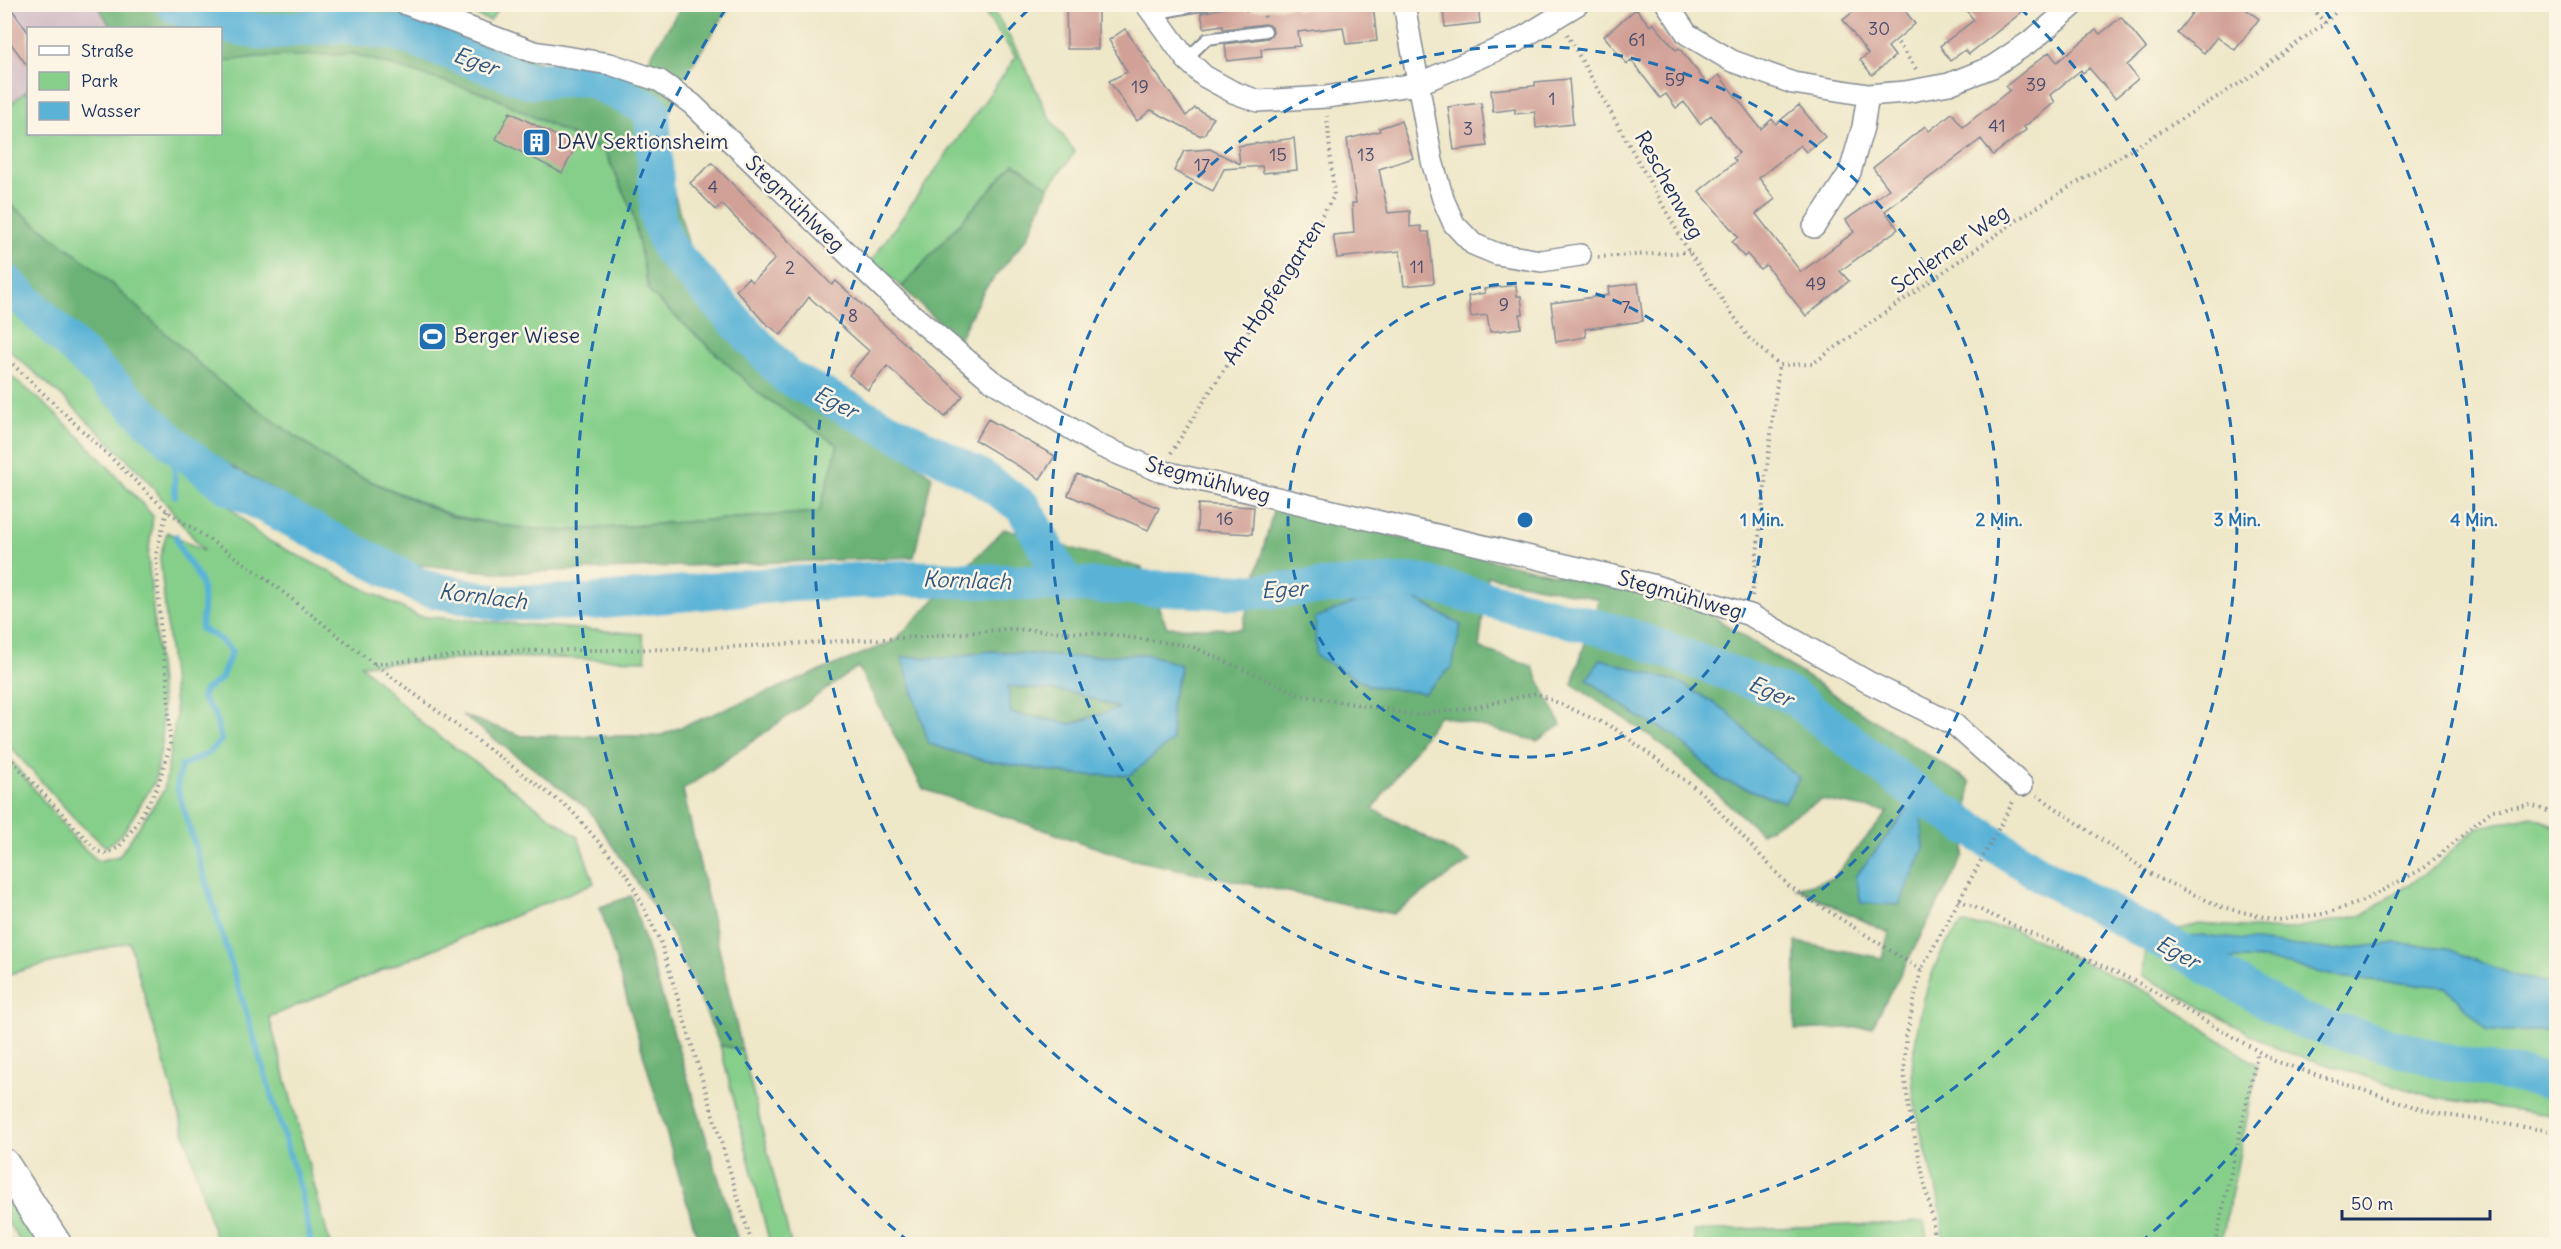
<svg xmlns="http://www.w3.org/2000/svg" width="2561" height="1249" font-family="Delius,sans-serif">
	<rect width="100%" height="100%" fill="#fcf5e5"/>
	<filter id="ink" filterUnits="userSpaceOnUse"><feTurbulence type="fractalNoise" baseFrequency=".0167" numOctaves="2"/><feDisplacementMap in="SourceGraphic" scale="12" xChannelSelector="R" yChannelSelector="G"/><feConvolveMatrix kernelMatrix="1 2 1 2 8 2 1 2 1" color-interpolation-filters="sRGB"/></filter>
	<filter id="wash" filterUnits="userSpaceOnUse"><feTurbulence type="fractalNoise" baseFrequency=".008" numOctaves="4" result="noise"/><feDisplacementMap in="SourceGraphic" scale="24" xChannelSelector="R" yChannelSelector="G"/><feGaussianBlur stdDeviation="1.35" result="paint"/><feColorMatrix in="noise" values="0 0 0 0 0 0 0 0 0 0 0 0 0 0 0 0 0 1.4 0 .05"/><feComposite in="paint" operator="in"/></filter>
	<g filter="url(#wash)">
		<rect width="100%" height="100%" fill="#eee7c8"/>
		<path fill="#d2bdc6" d="M5 5H98L110 26 107 28H28V90L5 109Z"/>
		<path fill="#86cf8a" stroke="#507f74" stroke-width="1.5" d="M451 5H501L490 21Z
			M979 5H991L1019 54 1049 117 1075 152 1049 187 1014 163 902 287 871 261 1016 57Z
			M354 54 489 95 605 152 632 211 649 292 761 395 838 445 820 512 562 531 514 527 454 516 340 468 217 380 94 268 5 200 4 109 28 90V134H220L221 62 256 57Z
			M5 290 184 465 263 538 418 616 642 634 646 660 496 657 361 665 426 727 578 837 594 883 269 1017 330 1244H217L129 942 5 975V753L75 840 98 861 119 856 164 790 176 716 160 557 167 532 204 551 143 475 65 399 5 347Z
			M4 371C60 412 107 465 153 516L148 557 162 705V743L155 781 123 833 106 847 76 820 5 741Z
			M2532 816 2556 827V1116L2436 1098 2280 1050 2142 975 2146 938 2199 924 2285 930 2363 915 2434 868 2476 828Z
			M1963 924 2013 929 2149 993 2258 1065 2221 1244H1942C1946 1201 1926 1161 1918 1119 1914 1101 1911 1077 1913 1059 1918 1017 1931 952 1963 924Z
			M720 1045 742 1050 791 1244H770Z
			M4 1182 44 1244H22L5 1218Z
			M1924 1222 1928 1244H1695L1694 1231Z"/>
		<path fill="#6cb276" stroke="#44706a" stroke-width="1.5" fill-rule="evenodd" d="M98 5H412L437 20 547 66 641 72 682 5H731L683 79 659 139 695 268 790 372 932 476 914 557 504 573 408 564 236 469 198 445 5 262 4 200 94 268 217 380 340 468 453 517 515 527 563 531 819 512 838 445 761 395 649 292 632 211 605 151 489 95 354 54 256 57 221 62 220 28H117L110 26Z
			M1014 163 1049 187 1027 238 984 290 958 341 902 287Z
			M1275 504 1437 548 1697 606 1970 782 1964 855 1872 1027 1795 1030 1796 942 1882 958 1889 933 1796 888 1832 879 1888 812 1821 800 1761 833 1659 742 1572 684 1599 599 1488 576 1479 648 1532 666 1561 725 1537 741 1439 715 1373 809 1470 861 1393 914 1130 859 923 789 858 667 683 790 742 1050 720 1045 671 933 589 810 462 715 522 736H659L894 641 1004 529 1142 568 1167 627 1242 629ZM991 651 1181 666 1171 704 1172 741 1076 775 982 760 929 744 903 658H947ZM1601 659 1761 746 1799 778 1785 802 1722 780 1674 735 1639 717 1587 679Z
			M1008 685 1076 693 1120 708 1072 724 1010 713Z
			M631 896 739 1244H699L600 907Z"/>
		<path fill="#5ab3d7" stroke="#3a719a" stroke-width="1.5" fill-rule="evenodd" d="M1414 598 1461 625 1452 667 1424 693 1370 686 1316 656 1315 618 1354 603Z
			M991 651 1066 657 1147 654 1181 665 1171 704 1172 741 1130 775H1076L982 760 929 744 902 657 947 658ZM1008 686 1076 693 1119 708 1072 724 1011 713Z
			M1601 659 1681 683 1727 711 1761 746 1799 778 1785 802 1722 780 1674 735 1639 717 1587 679Z
			M1919 795 1924 849 1899 905 1861 903 1856 876Z
			M2201 935 2334 950 2396 943 2446 948 2515 976 2556 984V1031H2488L2446 987 2338 977 2264 959H2195L2164 942Z"/>
		<g fill="none" stroke-linecap="round" stroke-linejoin="round">
			<path stroke="#5ab3d7" stroke-width="6" d="M174 444 175 496
				M176 536C180 555 187 557 196 573 207 589 203 611 201 629L217 637 232 651 221 679 205 690 202 698 215 715 221 740 209 753 181 766 177 787 301 1192 311 1244"/>
			<path stroke="#5ab3d7" stroke-width="36" d="M173 4 204 21 263 32 340 25 401 34 530 81 588 78 652 110 658 220 669 249 787 377 979 476 1023 507 1066 584
				M4 280 174 444 226 485 424 588 500 603 592 602 773 585 906 578 1245 592 1417 581 1623 634 1792 696 1919 795 2045 877 2195 959 2299 1020 2454 1064 2556 1082"/>
		</g>
		<g id="blocks">
			<path fill="#d1a097" d="M4 4H8L28 32V67L4 34Z
				M1066 4H1098V49H1067Z
				M1243 4 1246 11 1295 6 1296 10 1347 4H1373L1377 41 1346 44 1343 27 1298 32 1300 46 1261 49 1262 57 1227 61 1225 44 1268 38 1273 33 1272 27 1265 24 1223 29V25L1204 28 1201 13Z
				M1447 4H1478L1480 23 1445 27 1443 11H1447Z
				M1863 4H1900L1915 24 1888 47 1895 56 1872 75 1860 60 1868 54 1843 20Z
				M1961 4H2032L1969 54 1965 50 1950 61 1940 46 1974 20Z
				M2199 4H2239L2259 19 2235 50 2217 37 2204 53 2177 33Z
				M1636 9 1650 26 1653 23 1676 50 1679 48 1707 84 1719 75 1761 129 1772 119 1776 124 1799 105 1825 137 1806 152 1800 145 1759 178 1775 199 1756 214 1801 272 1854 232 1846 220 1889 189 1873 168 1925 126 1929 131 1952 113 1963 127 2010 90 2006 86 2049 52 2057 62 2096 30 2100 34 2121 17 2146 48 2127 65 2138 79 2115 98 2089 68 2083 73 2081 70 2050 95 2055 102 2024 127 2026 130 1993 155 1981 139 1885 211 1898 229 1840 271 1849 281 1806 316 1766 265 1760 269 1747 254 1744 257 1732 242 1738 237 1699 191 1736 161 1733 158 1739 153 1711 115 1700 124 1684 102 1676 108 1666 94 1660 98 1631 60 1627 64 1604 36Z
				M1125 29 1186 116 1195 108 1213 118 1204 135H1199L1201 136 1151 110 1137 121 1109 81 1127 72 1109 40Z
				M1569 79 1573 124 1536 128 1535 112 1515 114V109L1493 112 1491 90 1532 86H1535V82Z
				M1481 103 1487 146 1454 150 1448 107Z
				M510 112 576 146 562 173 496 139Z
				M1401 121 1413 158 1379 169 1388 213 1410 211V227L1421 226 1422 232H1429L1434 283 1404 286 1400 251 1337 258 1333 235 1354 233 1352 203H1356L1347 139 1380 131 1379 128Z
				M1294 138 1297 170 1263 173 1262 166 1224 169 1213 191 1174 171 1184 151 1210 149 1240 164 1238 146Z
				M712 163 832 285 836 281 963 396 945 417 887 366 868 390 849 375 869 351 809 297 781 335 763 321 736 290 748 278 752 282 775 259 722 204 716 210 690 183Z
				M1638 283 1643 321 1585 329 1586 337 1556 342 1551 303 1609 295 1608 287Z
				M1516 285 1517 296H1521L1523 314H1520L1521 328 1490 332 1487 315 1471 317 1468 296 1485 293 1484 289Z
				M988 419 1055 456 1040 479 975 440Z
				M1077 474 1159 508 1148 530 1068 495Z
				M1198 504 1254 507 1252 534 1197 531Z"/>
		</g>
	</g>
	<g filter="url(#ink)">
		<use href="#blocks" fill-opacity="0" stroke="#848b93" stroke-width="1.5"/>
		<g fill="none" stroke-linecap="round" stroke-linejoin="round">
			<defs>
				<path id="lane" d="M1153 14 1206 4
					M1186 59 1207 39 1266 31"/>
				<path id="street" d="M406 4 534 52 610 64 660 81 692 104 903 307 992 381 1100 446 1160 471 1652 585 1750 615 1868 682 1955 725 2022 785
					M1146 4 1186 59 1204 76 1233 92 1258 101 1326 97 1418 84 1517 41 1578 4
					M1404 4 1432 161 1443 199 1454 224 1473 244 1497 254 1541 261 1580 255
					M1667 4 1687 34 1732 61 1793 83 1868 95 1905 92 1949 84 1992 67 2034 39 2075 4
					M1814 227 1850 172 1863 127 1868 95"/>
				<path id="secondary" d="M4 1164 56 1244"/>
			</defs>
			<use href="#lane" stroke="#848b93" stroke-width="14"/>
			<use href="#street" stroke="#848b93" stroke-width="24"/>
			<use href="#secondary" stroke="#848b93" stroke-width="33"/>
			<path stroke="#848b93" stroke-width="4" stroke-dasharray="1.5 4.5" stroke-linecap="butt" d="M1263 4 1265 18
				M2308 4 2325 23
				M1567 34 1689 252 1749 338 1779 365
				M1898 43 1916 69
				M1598 257 1689 252
				M4 356 167 511 260 574 374 664 571 810 628 876 661 943 752 1244
				M1171 453 1334 196 1327 116
				M1752 596 1779 365 1812 364 2026 214 2253 75 2325 23 2344 4
				M374 664 503 651 692 649 920 637 1008 629 1106 634 1191 646 1301 695 1417 715 1477 707 1536 693 1614 728 1702 793 1789 886 1921 970
				M4 752 97 851 107 854 119 847 135 826 157 788 170 746 168 685 161 639 156 554 167 511
				M2037 795 2154 876 2221 907 2277 920 2323 914 2361 902 2424 868 2492 810 2531 805 2556 814
				M1959 900 2141 984 2275 1061 2433 1113 2556 1132
				M1933 1244V1222L1909 1110 1904 1073 1906 1037 1921 970 2013 802
				M2215 1244 2258 1051"/>
			<use href="#lane" stroke="#fff" stroke-width="10"/>
			<use href="#street" stroke="#fff" stroke-width="21"/>
			<use href="#secondary" stroke="#fff" stroke-width="30"/>
		</g>
	</g>
	<g fill="none" stroke="#1f6fb2" stroke-width="3" stroke-dasharray="10 8">
		<circle cx="1525" cy="520" r="237"/>
		<circle cx="1525" cy="520" r="474"/>
		<path d="M2020 8A712 712 0 1 1 1030 8"/>
		<path d="M909 1242A949 949 0 0 1 725 10M2325 10A949 949 0 0 1 2141 1242"/>
	</g>
	<defs>
		<symbol id="building-square" viewBox="-11 -11 22 22"><rect x="-9" y="-9" width="18" height="18" rx="4" fill="#1f6fb2" stroke="#fcf5e5"/><path d="M-4-6H4V6H1V3H-1V6H-4ZM-2.5-4.3h1.7v1.8h-1.7ZM.8-4.3h1.7v1.8H.8ZM-2.5-1h1.7V.8h-1.7ZM.8-1h1.7V.8H.8Z" fill="#fff"/></symbol>
		<symbol id="stadium-square" viewBox="-11 -11 22 22"><rect x="-9" y="-9" width="18" height="18" rx="4" fill="#1f6fb2" stroke="#fcf5e5"/><path d="M0-5a6.5 5 0 1 0 0 10a6.5 5 0 1 0 0-10ZM-3.5-1.8h7v3.6h-7Z" fill="#fff"/></symbol>
	</defs>
	<g fill-rule="evenodd">
		<use href="#building-square" x="520" y="126" width="33" height="33"/>
		<use href="#stadium-square" x="416" y="320" width="33" height="33"/>
	</g>
	<g text-anchor="middle" stroke-width="5" stroke-linejoin="round" paint-order="stroke">
		<g font-size="18" fill="#484b6c">
			<text x="1879" y="35">30</text>
			<text x="1637" y="46">61</text>
			<text x="1675" y="86">59</text>
			<text x="2036" y="91">39</text>
			<text x="1140" y="93">19</text>
			<text x="1552" y="105">1</text>
			<text x="1997" y="132">41</text>
			<text x="1468" y="135">3</text>
			<text x="1278" y="161">15</text>
			<text x="1366" y="161">13</text>
			<text x="1202" y="171">17</text>
			<text x="713" y="193">4</text>
			<text x="1417" y="273">11</text>
			<text x="790" y="274">2</text>
			<text x="1816" y="290">49</text>
			<text x="1504" y="311">9</text>
			<text x="1626" y="313">7</text>
			<text x="853" y="322">8</text>
			<text x="1225" y="525">16</text>
		</g>
		<g font-size="21" fill="#1b2f5e" stroke="#fcf5e5" text-anchor="start">
			<text x="557" y="149">DAV Sektionsheim</text>
			<text x="454" y="343">Berger Wiese</text>
		</g>
		<g font-size="21" fill="#1b2f5e" stroke="#fcf5e5">
			<text transform="translate(1669 185) rotate(61)" y="7">Reschenweg</text>
			<text transform="translate(795 204) rotate(44)" y="7">Stegmühlweg</text>
			<text transform="translate(1950 249) rotate(-35)" y="7">Schlerner Weg</text>
			<text transform="translate(1274 292) rotate(-57)" y="7">Am Hopfengarten</text>
			<text transform="translate(1208 480) rotate(15)" y="7">Stegmühlweg</text>
			<text transform="translate(1680 595) rotate(16)" y="7">Stegmühlweg</text>
		</g>
		<g font-size="22" font-style="italic" fill="#2e5782" stroke="#fcf5e5">
			<text transform="translate(476 61) rotate(20)" y="8">Eger</text>
			<text transform="translate(836 402) rotate(27)" y="8">Eger</text>
			<text transform="translate(967 580) rotate(2)" y="8">Kornlach</text>
			<text transform="translate(1284 589) rotate(-3)" y="8">Eger</text>
			<text transform="translate(483 596) rotate(7)" y="8">Kornlach</text>
			<text transform="translate(1771 691) rotate(24)" y="8">Eger</text>
			<text transform="translate(2178 952) rotate(29)" y="8">Eger</text>
		</g>
	</g>
	<circle cx="1525" cy="520" r="9" fill="#1f6fb2" stroke="#fcf5e5" stroke-width="3"/>
	<g font-size="18" text-anchor="middle" font-weight="bold" fill="#1f6fb2" stroke="#fcf5e5" stroke-width="5" stroke-linejoin="round" paint-order="stroke">
		<text x="1762" y="526">1 Min.</text>
		<text x="1999" y="526">2 Min.</text>
		<text x="2237" y="526">3 Min.</text>
		<text x="2474" y="526">4 Min.</text>
	</g>
	<rect width="2561" height="1249" fill="none" stroke="#fcf5e5" stroke-width="24"/>
	<rect x="27" y="27" width="195" height="108" fill="#fcf5e5" stroke="#a2a6af" stroke-width="1.5"/>
	<rect x="39" y="46" width="30" height="9" fill="#ffffff" stroke="#a2a6af" stroke-width="1.5"/>
	<text x="81" y="57" font-size="18" fill="#1b2f5e">Straße</text>
	<rect x="39" y="72" width="30" height="18" fill="#86cf8a" stroke="#a2a6af" stroke-width="1.5"/>
	<text x="81" y="87" font-size="18" fill="#1b2f5e">Park</text>
	<rect x="39" y="102" width="30" height="18" fill="#5ab3d7" stroke="#a2a6af" stroke-width="1.5"/>
	<text x="81" y="117" font-size="18" fill="#1b2f5e">Wasser</text>
	<path d="M2342 1210v9h148v-9" fill="none" stroke="#1b2f5e" stroke-width="3"/>
	<text x="2351" y="1210" font-size="18" fill="#1b2f5e" stroke="#fcf5e5" stroke-width="4.5" paint-order="stroke">50 m</text>
</svg>
